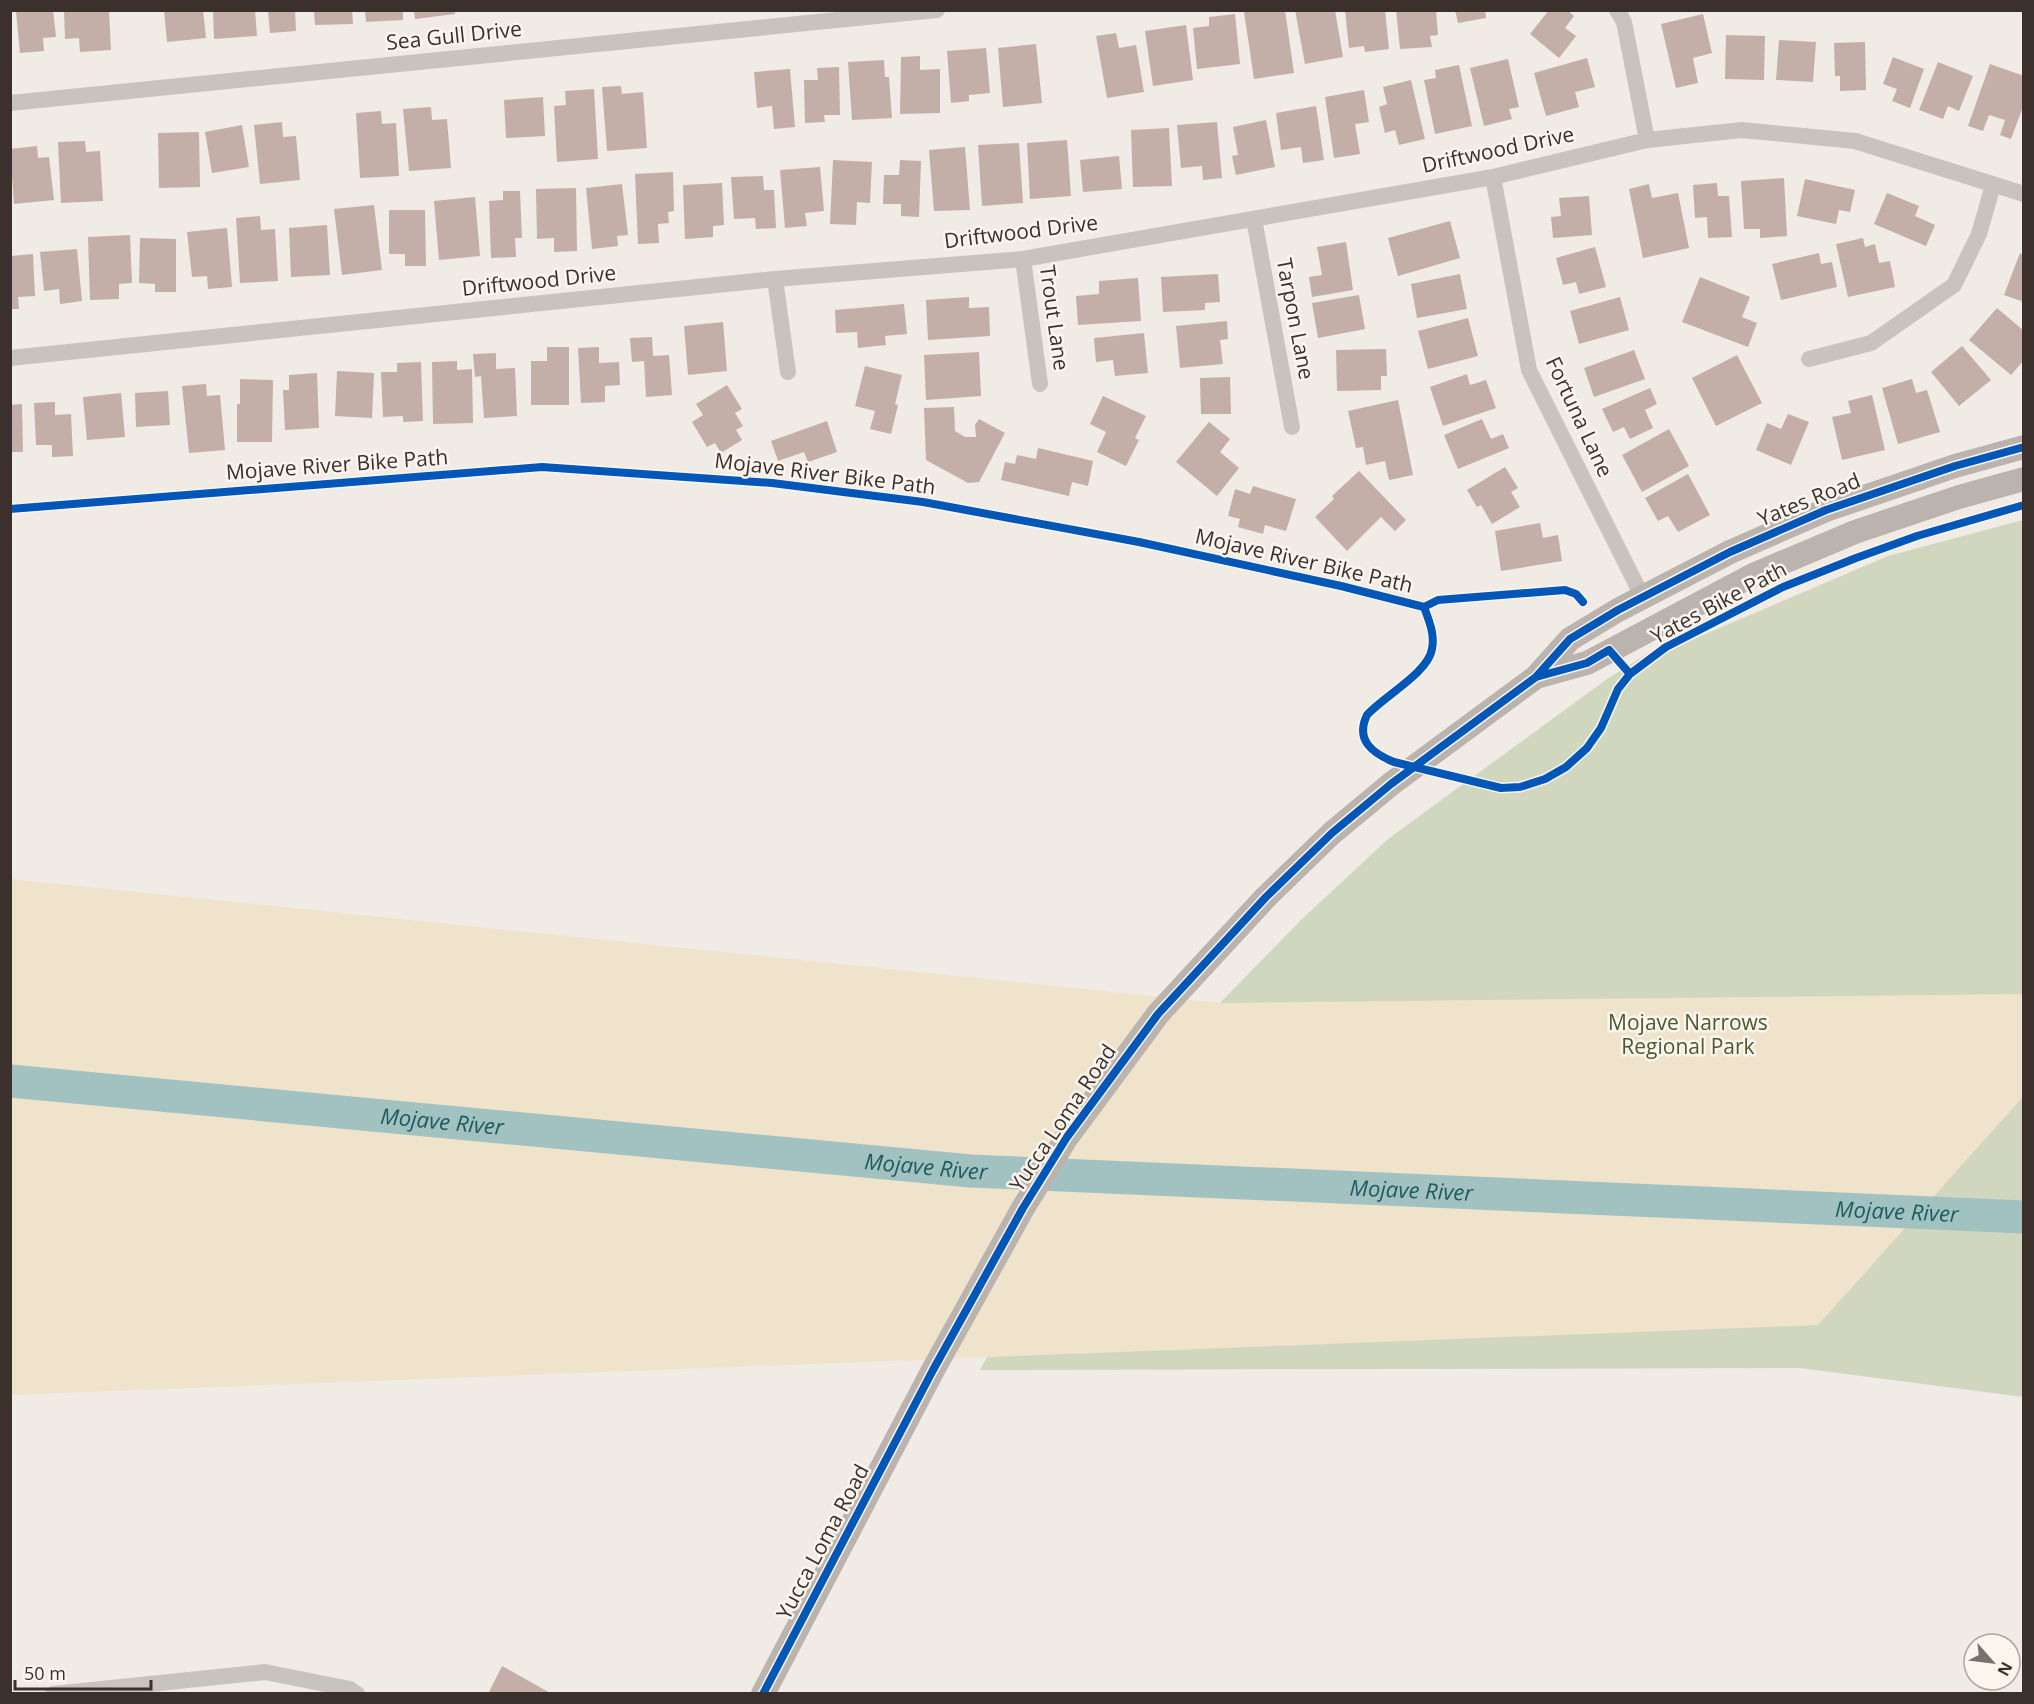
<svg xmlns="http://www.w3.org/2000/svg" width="2034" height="1704" font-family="'Open Sans',sans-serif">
	<rect width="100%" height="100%" fill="#f0ebe5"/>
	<path fill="#d1d6bf" d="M2023 520V1397L1800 1368 980 1370 1031 1276 1151 1093 1220 1003 1302 919 1388 839 1607 679 1655 649 1682 644 1888 556Z"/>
	<path fill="#efe3cc" d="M10 879 1220 1003 2023 994V1097L1818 1325 11 1395Z"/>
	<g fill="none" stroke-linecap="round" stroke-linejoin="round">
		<path stroke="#a1c2c1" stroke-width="33" id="s1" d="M10 1081 971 1171 2024 1217"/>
	</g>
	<path fill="#c3afa7" d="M53 10 56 37 43 38 44 51 20 53 16 11Z
		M64 10H109L111 50 80 52 79 38 65 39Z
		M164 10H203L206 38 167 42Z
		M213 10H255L257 36 214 39Z
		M268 10H295L296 31 270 33Z
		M314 10H352L353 24 315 25Z
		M365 10H403V20L366 22Z
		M414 10H454L455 14 415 19Z
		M1257 10H1285L1294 73 1254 79 1244 12Z
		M1295 10H1335L1343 57 1305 64Z
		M1345 10H1385L1389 49 1365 52 1364 46 1349 48Z
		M1396 10H1436L1438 35 1430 36 1432 47 1400 49Z
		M1455 10H1485L1486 18 1458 23Z
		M1549 10H1567L1574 16 1565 28 1576 36 1559 58 1530 34Z
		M1235 14 1240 64 1197 69 1193 28 1209 26V17Z
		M1703 14 1712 53 1693 58 1698 83 1676 88 1661 24Z
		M1186 25 1193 80 1153 86 1145 31Z
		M1116 33 1119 48 1136 45 1144 92 1107 98 1096 36Z
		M1726 35 1765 36 1764 80 1725 79Z
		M1779 40 1816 42 1813 82 1776 80Z
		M1865 42 1866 90 1840 91V76H1835L1834 43Z
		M1036 44 1042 103 1003 107 998 48Z
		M986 48 990 93 969 95V101L951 103 947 51Z
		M920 56V70L940 69V113L900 114 901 57Z
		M1893 57 1924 69 1910 108 1892 101 1897 89 1883 84Z
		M1587 58 1595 87 1575 92 1579 107 1546 116 1534 73Z
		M1508 59 1519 107 1509 109 1512 119 1484 126 1470 68Z
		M884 60 885 77H889L892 118 852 120 848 62Z
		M1938 62 1973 76 1959 111 1948 106 1943 119 1919 110Z
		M1990 64 2024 76V104L2011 139 2000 135 2005 120 1989 115 1983 131 1968 126Z
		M1459 65 1472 126 1435 134 1424 80 1436 78 1435 70Z
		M839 67 840 115H824L825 122 805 123 804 80H818L817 68Z
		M790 69 795 127 774 129 772 106 757 108 754 72Z
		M1411 80 1425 139 1399 145 1395 130 1385 133 1379 107 1387 104 1383 87Z
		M621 86 622 94 643 92 647 148 607 151 602 87Z
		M594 89 598 159 557 162 554 106 566 105 565 91Z
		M1364 90 1369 122 1355 124 1360 154 1334 158 1325 97Z
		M543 97 545 136 506 138 504 100Z
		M1316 106 1324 160 1303 163 1301 147 1281 150 1276 113Z
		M431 107 432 120 447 119 451 168 409 171 403 109Z
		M381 111 382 124 396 123 399 176 360 178 356 113Z
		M1266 120 1275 167 1236 175 1232 156 1238 155 1233 127Z
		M282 122 283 137 296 136 300 180 260 184 254 125Z
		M1217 122 1222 178 1203 180 1202 166 1181 168 1177 125Z
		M242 125 249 167 212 173 205 132Z
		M1169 128 1172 186 1133 187 1131 130Z
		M199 132 200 187 159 188 158 133Z
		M1067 140 1071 196 1030 199 1027 143Z
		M85 141 86 152 100 151 103 201 61 203 58 142Z
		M1019 143 1023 203 982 206 978 145Z
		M37 146 38 158 49 157 54 200 14 204 10 149Z
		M965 147 970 210 934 211 929 150Z
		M1119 156 1122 189 1083 192 1080 160Z
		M833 160 872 162 870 203 857 202 856 225 830 224Z
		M900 160 921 161 919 217 901 216V204H883L884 175H899Z
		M820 167 824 211 805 213 807 226 785 228 780 170Z
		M673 172 674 211 668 212 669 223 658 224 659 243 638 244 635 174Z
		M763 176 764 190H774L776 228 756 229 755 218 734 219 731 177Z
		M1784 178 1787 236 1760 238V229H1744L1741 181Z
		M1805 179 1855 190 1850 212 1839 210 1836 224 1797 216Z
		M722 183 724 225 713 226V237L685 239 683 185Z
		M1717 183 1718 196H1729L1732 237 1708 238 1707 217 1695 218 1693 185Z
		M622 184 628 235 617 236 618 246 592 249 586 188Z
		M1649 184 1652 198 1678 193 1689 248 1643 258 1629 189Z
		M576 188 577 251 554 252V238L537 239 536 189Z
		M503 191H520L522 238H515L516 257 491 258 489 201 503 200Z
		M1887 193 1919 206 1915 216 1935 225 1926 246 1874 224Z
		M1589 196 1592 235 1553 238 1551 217 1561 216 1559 198Z
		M475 197 480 256 439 260 434 201Z
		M374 205 382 270 342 275 334 209Z
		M389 210H425L426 266H405V254H389Z
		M260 216 261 230 275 229 278 281 240 283 236 218Z
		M1450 221 1460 258 1398 276 1388 238Z
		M327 225 330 275 291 277 289 228Z
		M227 228 232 287 208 289 207 276 192 277 187 232Z
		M130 235 132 283 119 284V299L90 300 88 237Z
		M140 238 176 239V292H155V284L139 283Z
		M1863 238 1865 247 1875 244 1879 263 1890 261 1895 287 1848 297 1836 244Z
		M1346 242 1353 290 1312 297 1309 277 1322 275 1317 247Z
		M1595 247 1606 287 1579 294 1576 282 1563 285 1556 258Z
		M77 249 82 301 60 304 59 289 44 291 40 252Z
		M1819 253 1821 264 1832 262 1837 287 1781 300 1772 264Z
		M2020 253 2024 255V302L2004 295Z
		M33 254 35 296 18 297 19 309H10V256Z
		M1218 274 1220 302 1205 303V310L1163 312 1161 277Z
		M1460 274 1467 309 1417 318 1411 284Z
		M1700 277 1750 297 1742 317 1757 323 1748 347 1682 322Z
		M1138 278 1141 321 1078 325 1076 296 1099 294V281Z
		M1359 295 1365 329 1318 338 1312 303Z
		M969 297V308L989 307 990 336 928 340 926 300Z
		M1620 297 1629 330 1579 344 1570 311Z
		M904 304 907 334 885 336 886 345 858 348 857 332 836 333 835 310Z
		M1997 308 2024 331V360L2011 375 1969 340Z
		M1468 318 1478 356 1428 369 1418 331Z
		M1227 321 1228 339 1220 340 1223 364 1180 368 1176 326Z
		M723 322 727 371 688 375 684 326Z
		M1144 333 1148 373 1115 376 1113 360 1096 362 1094 338Z
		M652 337 653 356 669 355 672 395 646 397 644 361 632 362 630 338Z
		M1962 346 1991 380 1959 406 1931 372Z
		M547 347H569V405H531V361H547Z
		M599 347V363L619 362 620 385 605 386V402L581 403 578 348Z
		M1386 349 1387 376H1381V390L1337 391 1336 350Z
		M1634 350 1645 379 1594 397 1584 368Z
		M979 352 981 396 926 400 924 355Z
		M496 353V369L515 368 517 416 484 418 481 376 475 377 473 354Z
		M1737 355 1762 403 1716 426 1692 378Z
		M457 361V370L472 369 473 423 433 424 432 362Z
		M421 362 423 421 403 422V416L383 417 381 372H397V363Z
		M865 366 902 375 895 404 898 405 891 434 870 429 875 411 855 406Z
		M337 371 374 373 372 418 335 416Z
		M317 373 319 428 285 430 283 390H289V375Z
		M1467 374 1470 385 1486 380 1496 408 1443 426 1430 387Z
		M1230 377 1231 414H1201L1200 378Z
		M240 379 273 380 272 442H237V404H240Z
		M1912 379 1916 393 1927 390 1940 432 1898 444 1882 388Z
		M206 384 207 396 220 395 225 450 189 453 182 386Z
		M727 385 742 409 735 413 743 426 736 430 742 440 721 453 715 443 707 447 692 422 703 415 696 404Z
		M1650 388 1657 404 1645 410 1653 428 1630 439 1624 427 1613 432 1602 409Z
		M168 391 170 425 136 427 135 393Z
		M121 393 125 437 87 440 83 397Z
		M1872 395 1885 450 1842 460 1832 417 1851 413 1848 401Z
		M1103 396 1146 416 1135 438 1139 440 1126 466 1097 452 1106 432 1090 424Z
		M1398 400 1413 475 1389 480 1385 461 1366 465 1363 447 1356 448 1348 411Z
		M55 402V415L71 414 73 456 52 457V445H36L34 403Z
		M22 404 23 452H10V405Z
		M954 407 955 431 965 437H976L975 425 979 419 1005 433 979 482 968 483 926 460 924 408Z
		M1788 414 1809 422 1791 465 1756 450 1767 423 1781 429Z
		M1482 419 1491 439 1503 434 1509 448 1458 469 1444 435Z
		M827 421 837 452 808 462 804 452 778 461 771 441Z
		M1209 422 1230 439 1220 452 1239 468 1217 496 1176 462Z
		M1669 429 1689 466 1642 492 1622 455Z
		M1038 448 1093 461 1088 486 1072 482 1069 496 1001 480 1005 462 1015 464 1017 455 1036 459Z
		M1505 467 1518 488 1511 492 1520 507 1492 524 1481 505 1477 507 1467 490Z
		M1359 471 1406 520 1395 531 1381 517 1347 551 1315 517 1334 499 1332 496Z
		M1688 474 1710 515 1678 532 1668 516 1658 521 1645 498Z
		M1253 486 1296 499 1286 531 1265 525 1263 534 1238 527 1240 519 1228 516 1235 489 1250 494Z
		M1540 523 1543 538 1558 535 1562 561 1501 571 1495 531Z
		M502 1666 552 1694H488Z"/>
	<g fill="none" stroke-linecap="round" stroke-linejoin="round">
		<path stroke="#c9c3be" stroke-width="16" d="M1617 10 1624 22 1647 140
			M10 103 937 10
			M1493 177 1529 370 1642 596
			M1254 219 1292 427
			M1023 259 1040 384
			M775 279 788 372
			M10 358 775 279 1023 259 1493 177 1647 140 1742 130 1855 141 2024 194
			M1809 359 1871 343 1954 285 1979 234 1993 185
			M53 1694 265 1672 350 1689 357 1694"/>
		<path stroke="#bab3ae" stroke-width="24" d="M1536 677 1587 663 1753 575 1855 532 1959 497 2024 479
			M763 1694 933 1370 1023 1208 1067 1137 1158 1014 1266 897 1332 833 1391 784 1536 677 1570 639 1618 610 1730 552 1826 510 1955 466 2024 447"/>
		<defs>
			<path id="cycleway" d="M10 509 542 467 772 483 923 502 1139 542 1341 586 1424 607 1438 600 1565 590 1576 594 1583 602
				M1424 607C1429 621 1435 634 1432 649 1428 673 1384 696 1367 715 1355 740 1372 753 1394 762L1501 788 1520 787 1545 779 1566 767 1587 748 1601 728 1618 689 1630 674 1666 647 1783 587 1856 558 1917 536 2024 505
				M1536 677 1587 663 1609 650 1630 674
				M763 1694 933 1370 1023 1208 1067 1137 1158 1014 1266 897 1332 833 1391 784 1536 677 1570 639 1618 610 1730 552 1826 510 1955 466 2024 447"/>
		</defs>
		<use href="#cycleway" stroke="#fbf5ee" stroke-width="11"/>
		<use href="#cycleway" stroke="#0057b8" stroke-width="8"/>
	</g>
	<g text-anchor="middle" stroke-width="5" stroke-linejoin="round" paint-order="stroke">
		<g font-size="21" fill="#3b302b" stroke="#fbf5ee">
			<text transform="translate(454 36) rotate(-6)" y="7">Sea Gull Drive</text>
			<text transform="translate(1498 150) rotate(-12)" y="7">Driftwood Drive</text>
			<text transform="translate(1021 232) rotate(-7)" y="7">Driftwood Drive</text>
			<text transform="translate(539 281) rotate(-6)" y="7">Driftwood Drive</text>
			<text transform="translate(1054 318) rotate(82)" y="7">Trout Lane</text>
			<text transform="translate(1295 319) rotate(79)" y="7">Tarpon Lane</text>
			<text transform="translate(1579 417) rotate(65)" y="7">Fortuna Lane</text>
			<text transform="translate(337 465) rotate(-4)" y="7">Mojave River Bike Path</text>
			<text transform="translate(825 474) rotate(7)" y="7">Mojave River Bike Path</text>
			<text transform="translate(1809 500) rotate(-22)" y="7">Yates Road</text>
			<text transform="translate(1304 561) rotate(13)" y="7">Mojave River Bike Path</text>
			<text transform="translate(1719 603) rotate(-28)" y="7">Yates Bike Path</text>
			<text transform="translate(1063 1118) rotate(-56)" y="7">Yucca Loma Road</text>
			<text transform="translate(823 1542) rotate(-62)" y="7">Yucca Loma Road</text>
		</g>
		<g font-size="21" fill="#4a5a2e" stroke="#fbf5ee">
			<text x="1688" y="1030">Mojave Narrows<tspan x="1688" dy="24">Regional Park</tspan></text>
		</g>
		<g font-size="22" font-style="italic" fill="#1f5a5e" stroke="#fbf5ee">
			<text dy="8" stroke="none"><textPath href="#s1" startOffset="434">Mojave River</textPath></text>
			<text dy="8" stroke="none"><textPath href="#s1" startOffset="920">Mojave River</textPath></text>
			<text dy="8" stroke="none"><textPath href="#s1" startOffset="1406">Mojave River</textPath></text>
			<text dy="8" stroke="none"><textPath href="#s1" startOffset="1892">Mojave River</textPath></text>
		</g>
	</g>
	<rect width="2034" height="1704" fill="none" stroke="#3b302b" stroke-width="24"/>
	<g transform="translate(1992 1662) rotate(118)"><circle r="28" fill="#fbf5ee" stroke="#aea6a0" stroke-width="1.5"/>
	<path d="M0-4.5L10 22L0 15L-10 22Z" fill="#7a716c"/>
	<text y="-9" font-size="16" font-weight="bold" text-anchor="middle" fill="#3b302b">N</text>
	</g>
	<path d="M15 1680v9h136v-9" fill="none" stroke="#3b302b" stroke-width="3"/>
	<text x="24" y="1680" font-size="18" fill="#3b302b" stroke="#fbf5ee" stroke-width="4.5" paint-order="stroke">50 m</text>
</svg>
